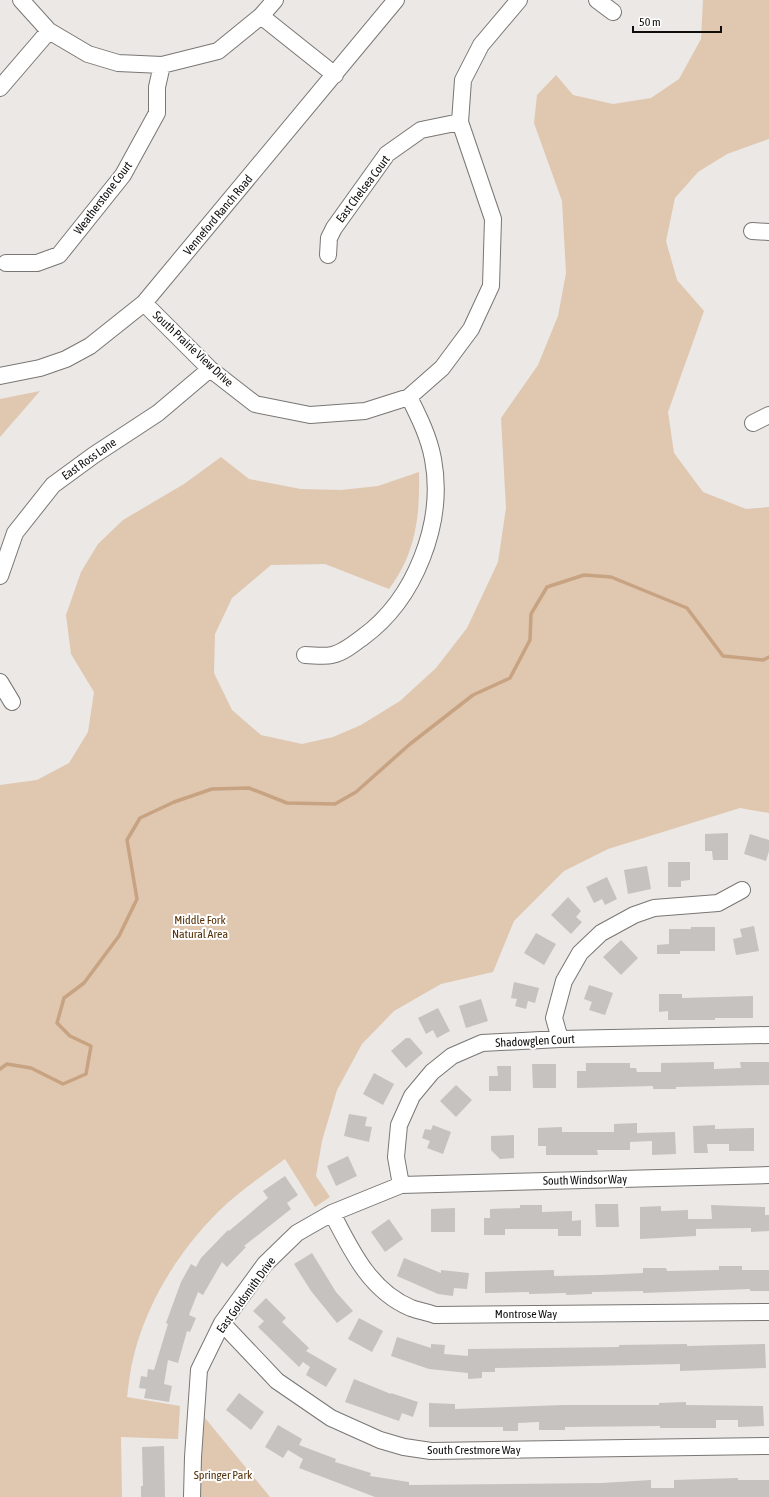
<svg xmlns="http://www.w3.org/2000/svg" width="769" height="1497" font-family="'Asap Condensed',sans-serif">
	<rect width="100%" height="100%" fill="#ebe8e5"/>
	<path fill="#e0c7b0" d="M703 0H769V139L727 154 698 172 675 198 666 241 677 280 704 311 668 412 674 453 703 492 746 509 769 507V813L740 808 608 849 564 871 514 921 493 972 441 984 394 1011 362 1044 337 1090 322 1141 316 1176 330 1197 315 1207 285 1159C262 1176 238 1192 218 1212 179 1251 147 1302 134 1355 130 1369 129 1383 127 1397L180 1406 178 1439 121 1437 122 1497H0V785L37 780 69 763 88 732 94 692 71 654 66 615 81 572 98 544 123 520 184 484 221 457 249 479 301 489 341 490 378 486 419 472C420 516 416 553 389 589L325 564 271 565 232 598 215 634 214 673 232 710 261 735 302 744 333 737 361 725 400 701 436 668 467 628 498 562 506 508 501 418 538 365 558 316 566 273 562 201 534 123 537 95 556 75 573 95 613 104 651 98 679 79 701 39Z
		M40 391 0 437V399Z
		M205 1418 270 1497H201V1445Z"/>
	<g fill="none" stroke-linecap="round" stroke-linejoin="round">
		<path stroke="#c7a382" stroke-width="3.5" d="M0 1069 7 1064 31 1068 63 1084 86 1074 91 1046 70 1036 57 1023 64 998 84 983 119 936 137 899 127 840 140 818 174 802 212 789 249 788 287 803 335 804 356 792 410 744 473 695 510 678 530 640 531 614 547 587 584 575 611 577 687 608 723 656 763 660 769 657"/>
	</g>
	<path fill="#c5c2c0" d="M728 833V860H713L712 851H705V834Z
		M750 834 769 840V851L766 861 744 854Z
		M668 862H690V880L681 881V887H668Z
		M647 866 651 889 628 894 624 870Z
		M607 877 617 899 605 905 602 899 594 903 586 887Z
		M568 897 581 911 576 917 582 922 571 934 551 915Z
		M754 926 759 951 736 955 733 939 742 937 740 929Z
		M691 927H715V951H680V954H657V945L669 944V929H691Z
		M536 933 556 944 544 965 524 953Z
		M621 940 638 958 621 975 603 957Z
		M514 982 539 988 535 1003 528 1001 526 1009 515 1006 517 999 511 998Z
		M589 985 613 993 605 1015 589 1010 592 1002 584 999Z
		M659 994H682V998L753 996V1018H715V1020H668V1011L659 1012Z
		M481 999 488 1021 466 1028 459 1006Z
		M438 1008 450 1031 437 1038 433 1030 426 1034 418 1018Z
		M406 1038H410L423 1053 406 1068 391 1051Z
		M714 1062V1069L741 1068 740 1062H769V1085L676 1087V1089H653V1086L577 1088V1071H586V1063H630V1068H636L637 1072H661V1063Z
		M532 1064H556V1088H533Z
		M497 1066H511V1091H489V1076H498Z
		M374 1073 394 1084 383 1105 363 1094Z
		M456 1085 472 1100 456 1117 440 1101Z
		M349 1114 367 1117 365 1126 372 1127 369 1142 344 1136Z
		M637 1123V1133L675 1132 676 1154 652 1155V1141L630 1142V1150H597L598 1155H546V1146H538V1128L562 1127V1132H614V1124Z
		M433 1125 451 1132 443 1154 427 1148 430 1141 422 1138 425 1129 431 1130Z
		M715 1125V1129L754 1128V1151H729V1144H707L708 1153H694L693 1126Z
		M514 1135V1158L500 1159 491 1150V1136Z
		M348 1156 357 1176 336 1186 327 1166Z
		M285 1176 298 1195 287 1203 291 1209 244 1246 246 1247 227 1267 222 1262 203 1295 198 1292 189 1315 196 1318 190 1332 187 1331 178 1363 168 1360 164 1384 172 1386 169 1402 144 1398 146 1389 139 1388 141 1376 147 1377 148 1369 154 1370 168 1324 166 1323 181 1282 191 1264 196 1267 201 1258 228 1230 229 1231 268 1198 263 1191Z
		M595 1204H618L619 1227H596Z
		M520 1205H542V1212L572 1211V1221L581 1220V1236H558V1229H505V1235H484V1218H490V1209L520 1208Z
		M711 1205 765 1207V1215H769V1231L751 1232V1228L696 1229V1236L640 1239V1207L661 1206V1211L688 1210V1219H712Z
		M455 1208V1232H431V1209Z
		M389 1219 403 1239 385 1252 371 1232Z
		M312 1253 336 1292 353 1311 337 1323 311 1291 294 1264Z
		M404 1258 441 1273V1270L469 1273 467 1289 454 1288 453 1296 438 1294 397 1276Z
		M719 1266H742V1270H769V1291H750V1289L643 1293V1291L592 1292V1294L566 1295V1293L529 1294V1292L485 1293V1272L554 1270V1276L601 1275 643 1273V1268H666L667 1271 719 1270Z
		M266 1298 286 1318 282 1322 309 1348 306 1351 337 1369 326 1387 306 1375 310 1367 303 1362 299 1367 258 1327 264 1321 253 1311Z
		M359 1318 383 1331 372 1352 348 1339Z
		M397 1337 431 1348V1344L445 1345 444 1354 468 1356V1349L619 1347V1345L687 1344V1346L765 1344 766 1368 680 1371V1364L495 1368V1372H482V1378L468 1379V1373L429 1369 391 1356Z
		M354 1379 391 1394V1393L418 1402 413 1417 402 1413 399 1421 345 1402Z
		M239 1393 264 1412 251 1430 226 1410Z
		M686 1402V1405L763 1406 764 1426 738 1427V1420H716V1428H660V1426L565 1427V1430H539V1422L518 1423V1431H503V1427H429V1403L455 1404V1409L564 1405H659V1403Z
		M278 1425 302 1439 299 1445 336 1459 335 1462 371 1473 370 1476 409 1482V1485L602 1483 651 1480V1488H674V1480L738 1478V1480H769V1497H375L299 1468 303 1459 288 1450 283 1458 265 1447Z
		M164 1446 165 1497H141V1486H143L142 1447Z"/>
	<g fill="none" stroke-linecap="round" stroke-linejoin="round">
		<defs>
			<path id="minor" d="M21 0 49 31 88 54 118 63 162 65 218 51 261 16 275 0
				M597 0 613 12
				M261 16 335 75
				M0 88 49 31
				M752 231 769 232
				M328 255 329 238 334 228 387 154 421 130 460 122
				M6 263H37L59 255 123 175 157 113V87L162 65
				M144 303 210 369 255 404 310 415 365 411 409 397 442 368 471 329 491 286 493 219 460 122 463 80 481 45 519 0
				M0 376 40 368 66 359 90 346 144 303 396 0
				M753 423 769 415
				M0 576 15 533 53 485 94 455 158 413 210 369
				M305 655C313 655 324 657 332 655 343 653 355 643 363 637 415 599 445 523 433 459 429 437 419 417 409 397
				M0 682 12 702
				M560 1039 554 1018 564 981 580 953 601 933 634 915 654 908 718 903 742 890
				M401 1185 396 1157 399 1125 412 1096 432 1072 452 1056 482 1043 560 1039 769 1035
				M332 1213C351 1250 370 1291 411 1308 419 1311 427 1312 435 1315L769 1312
				M222 1323 277 1381 331 1418 380 1440 404 1447 431 1451 769 1446
				M192 1497 193 1457 199 1370 222 1323 265 1264 297 1233 332 1213 401 1185 769 1175"/>
		</defs>
		<use href="#minor" stroke="#797674" stroke-width="18"/>
		<use href="#minor" stroke="#fff" stroke-width="16"/>
	</g>
	<g text-anchor="middle" stroke-width="4" stroke-linejoin="round" paint-order="stroke">
		<g font-size="12" fill="#0f0e0d" stroke="#fff">
			<text transform="translate(363 189) rotate(-53)" y="4">East Chelsea Court</text>
			<text transform="translate(103 198) rotate(-53)" y="4">Weatherstone Court</text>
			<text transform="translate(218 215) rotate(-50)" y="4">Venneford Ranch Road</text>
			<text transform="translate(193 349) rotate(43)" y="4">South Prairie View Drive</text>
			<text transform="translate(89 459) rotate(-35)" y="4">East Ross Lane</text>
			<text transform="translate(535 1041) rotate(-3)" y="4">Shadowglen Court</text>
			<text transform="translate(585 1180) rotate(-1)" y="4">South Windsor Way</text>
			<text transform="translate(246 1295) rotate(-54)" y="4">East Goldsmith Drive</text>
			<text x="526" y="1318">Montrose Way</text>
			<text x="474" y="1454">South Crestmore Way</text>
		</g>
		<g font-size="12" fill="#563208" stroke="#fff">
			<text x="200" y="924">Middle Fork<tspan x="200" dy="14">Natural Area</tspan></text>
			<text x="223" y="1479">Springer Park</text>
		</g>
	</g>
	<path d="M633 26v6h88v-6" fill="none" stroke="#0f0e0d" stroke-width="2"/>
	<text x="639" y="26" font-size="12" fill="#0f0e0d" stroke="#ffffff" stroke-width="3" paint-order="stroke">50 m</text>
</svg>
